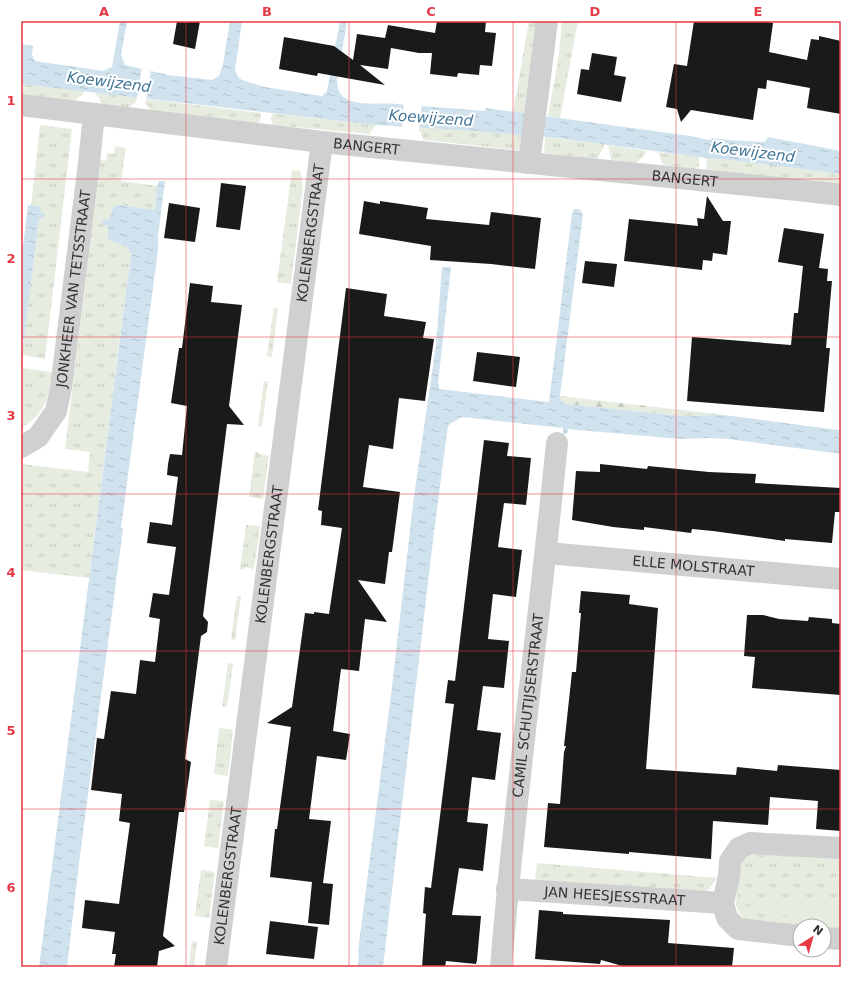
<svg xmlns="http://www.w3.org/2000/svg" width="862" height="988" font-family="'DejaVu Sans',sans-serif">
	<defs>
		<pattern id="grass-tufts" width="24" height="20" patternUnits="userSpaceOnUse"><rect width="24" height="20" fill="#e6ecdf"/><path d="M3 7l-1-3M5 7V3M7 7l1-3M15 17l-1-3M17 17v-4M19 17l1-3" fill="none" stroke="#c6cbc0"/></pattern>
		<pattern id="forest-firs" width="22" height="20" patternUnits="userSpaceOnUse"><rect width="22" height="20" fill="#e6ecdf"/><path d="M5 1l3.5 6h-7zM16 11l3.5 6h-7z" fill="#c6cbc0"/></pattern>
		<pattern id="water-ripples" width="26" height="14" patternUnits="userSpaceOnUse"><rect width="26" height="14" fill="#cfe2ee"/><path d="M2 4q2-2 4 0t4 0M15 11q2-2 4 0t4 0" fill="none" stroke="#b2c2cd"/></pattern>
	</defs>
	<rect width="100%" height="100%" fill="#fff"/>
	<path fill="url(#grass-tufts)" d="M529 21H541L528 114 513 112Z
		M562 21H578L560 118 548 116 559 54Z
		M21 84 84 91 83 94 74 101 21 94Z
		M97 92 137 97 136 102 128 108 102 105 98 96H96Z
		M146 99 261 113 260 121 257 123 152 111 145 103Z
		M272 114H277L376 125 369 134 273 125 271 120Z
		M40 125 72 129 45 359 21 355V346L23 345 39 218 44 213 40 212V207L31 206Z
		M419 127 525 135 522 150H518L423 140 421 132 419 131Z
		M545 137 604 144V147L597 159 544 153Z
		M608 145 647 151 637 163 611 160Z
		M115 146 126 148 121 181 158 186 155 210 118 205 113 207 109 220 102 225 108 226V236L110 240 127 247 131 253 89 578 21 570V464L88 472 90 452 65 449 100 160 106 161 107 153 114 154Z
		M658 152 699 157V167L696 169 663 165Z
		M707 158 730 160 841 174V183L839 185 706 170Z
		M292 170 300 171 301 175 303 186 291 284 277 282Z
		M274 307 278 308 272 357 267 356Z
		M21 368 53 372C46 404 48 408 21 429Z
		M264 381H268L262 427 258 426Z
		M673 409H675L724 415 683 416 672 415Z
		M255 452H259V454L269 456 263 499 249 497Z
		M246 525 260 526 254 569 245 567 244 570 240 569Z
		M237 596H241L235 640 231 639Z
		M228 663 233 664 227 707 222 706Z
		M219 728 233 730 228 776 214 774Z
		M210 800 224 801 218 848 204 846Z
		M748 854 841 856V930L824 929V926H800L750 923 743 918 739 912 736 905 739 867Z
		M537 863 717 878 709 889 705 892 535 880Z
		M201 870 215 872 209 918 195 916Z
		M192 941 197 942 194 967H189Z"/>
	<path fill="url(#forest-firs)" d="M560 396 673 409 672 415 565 404 560 399Z"/>
	<path fill="#e6ecdf" d="M751 897 841 905V921L750 913Z"/>
	<path fill="url(#water-ripples)" d="M120 21H127L121 55 125 65 168 75 212 80 219 76 223 64 230 21H242L235 70 238 77 242 80 265 87 322 96 327 91 340 21H347L337 80C338 88 338 94 345 98 360 107 381 102 397 104 426 106 456 109 485 111L486 108C552 117 617 126 683 135 692 136 701 139 710 140L712 138 729 140 765 142 768 137 841 151V174L730 160 707 158 557 138 475 131 376 125 21 84V44L33 46 32 55 35 61 103 71 112 67Z
		M159 181H165L158 236V250L121 528 123 529 79 863 67 967H39L131 254 127 247 109 240 108 236V226L102 225 103 219 109 220 113 207 118 205 155 210 157 186Z
		M28 205 41 207 40 212 44 213 43 218H39L23 346H21V263Z
		M574 209H579L583 214 560 396V399L565 404 682 416 724 415 838 430 841 429V454L728 439 710 438 680 439 568 429 567 434H563V428L462 417 448 425 433 540 383 967H358L359 943 392 687 414 496 436 345 442 267H451L438 383 439 384V389L549 402 572 213Z"/>
	<path fill="#fff" d="M142 66 151 69 146 101 137 99Z
		M404 102 422 104 419 129 402 128Z"/>
	<path fill="#1a1a1a" d="M177 21H200L195 49 173 44Z
		M437 21H486L485 32 496 33 492 66 480 65 479 75 458 73 457 77 430 74 432 53H419L391 48 388 69 360 65 385 85 318 73 317 76 279 69 284 37 334 46 353 60 357 34 385 38 388 25 435 33Z
		M694 21H761L773 23 769 52 807 60 811 39 819 40V36L841 41V114L807 108 810 88 767 80 766 89 758 88 753 120 691 110 681 122 677 109 666 107 674 64 687 66Z
		M592 53 617 57 614 75 626 77 621 102 577 94 581 69 589 70Z
		M221 183 246 186 240 230 216 227Z
		M707 196 723 221H731L727 255 713 253 712 261 703 260 702 270 624 261 629 219 698 226 697 218 704 219Z
		M364 201 380 204V201L428 208 426 219 489 225 491 212 541 218 535 269 491 264 430 260 431 246 359 234Z
		M169 203 200 208 195 242 164 238Z
		M784 228 824 234 819 268 828 269 827 281H832L826 348H830L824 412 687 401 692 337 791 345 794 313H798L803 266 778 262Z
		M585 261 617 264 614 287 582 283Z
		M190 283 213 286 211 302 242 305 229 406 244 425 227 424 203 616 208 622 207 632 201 636 185 759 191 762 184 812H179L163 936 175 946 159 951 157 967H114L116 954H112L115 932 82 928 85 900 119 904 130 823 119 821 122 794 91 790 97 738 104 739 111 691 136 694 140 660 155 662 160 619 149 617 153 593 169 595 176 547 147 543 150 522 172 525 178 477 167 475 168 464 170 454 182 455 187 406 171 403 179 348H182Z
		M346 288 387 294 384 316 426 322 423 338 434 339 425 401 399 398 393 449 369 445 363 487 400 492 392 552H389L385 584 358 580 387 622 365 619 359 671 341 669 333 731 350 734 346 760 317 756 309 819 331 821 323 883 333 884 329 925 308 923 312 882 270 877 275 829H277L291 727 267 723 292 707 305 613 314 614V612L329 614 342 528 321 525 322 511 318 510Z
		M477 352 520 357 516 387 473 381Z
		M484 440 509 443 507 456 531 458 526 505 504 503 498 547 522 550 516 597 493 594 488 639 509 641 504 688 483 686 477 730 501 733 495 780 472 777 467 822 488 824 483 871 459 868 452 915 481 916 477 960 476 964 446 961 445 967H422L426 914 423 913 425 887 431 888 454 704 445 703 448 680 455 681Z
		M600 464 647 469 648 466 709 472 756 474 755 483 841 488V512H835L832 543 785 539V541L713 531 692 529 691 533 644 527V530L633 529 613 527 572 520 576 471 600 472Z
		M581 591 630 595 629 604 658 608 646 769 736 775 737 767 777 771 778 765 841 770V831L816 829 818 801 770 797 768 825 713 821 711 859 629 852V854L544 847 548 803 560 804 564 752 566 746H564L572 672H576L581 613H579Z
		M747 615H763L779 619 808 621 809 617 832 619V623L841 624V695L752 688 755 657 744 656Z
		M539 910 563 912V914L670 920 668 943 734 948 732 967H626L601 960 600 964 535 959Z
		M270 921 318 927 314 959 266 954Z"/>
	<g fill="none" stroke-linecap="round" stroke-linejoin="round">
		<g stroke="#d0d0d0" stroke-width="22">
			<path id="s1" d="M21 105 322 142 798 190 841 195"/>
			<path d="M529 163 547 21"/>
			<path id="s2" d="M21 447 38 437 56 411 61 388 89 163 94 114"/>
			<path id="s3" d="M547 553 841 579"/>
			<path id="s4" d="M507 889 723 903 727 918 738 929 800 936"/>
			<path d="M723 903 729 876 730 861 739 848 750 843 841 848"/>
			<path d="M824 938 841 939"/>
			<path id="s5" d="M216 967 322 142"/>
			<path id="s6" d="M501 967C515 792 540 618 557 443"/>
		</g>
	</g>
	<path fill="none" stroke="#e63946" stroke-width="1" stroke-opacity="0.55" d="M186 21V967M349 21V967M513 21V967M676 21V967M21 179H841M21 337H841M21 494H841M21 651H841M21 809H841"/>
	<g text-anchor="middle" stroke-width="4" stroke-linejoin="round" paint-order="stroke">
		<g font-size="14" fill="#333" stroke="#fff">
			<text dy="5" stroke="none"><textPath href="#s1" startOffset="348">BANGERT</textPath></text>
			<text dy="5" stroke="none"><textPath href="#s1" startOffset="668">BANGERT</textPath></text>
			<text dy="5" stroke="none"><textPath href="#s5" startOffset="740">KOLENBERGSTRAAT</textPath></text>
			<text dy="5" stroke="none"><textPath href="#s2" startOffset="175">JONKHEER VAN TETSSTRAAT</textPath></text>
			<text dy="5" stroke="none"><textPath href="#s5" startOffset="416">KOLENBERGSTRAAT</textPath></text>
			<text dy="5" stroke="none"><textPath href="#s3" startOffset="147">ELLE MOLSTRAAT</textPath></text>
			<text dy="5" stroke="none"><textPath href="#s6" startOffset="263">CAMIL SCHUTIJSERSTRAAT</textPath></text>
			<text dy="5" stroke="none"><textPath href="#s5" startOffset="92">KOLENBERGSTRAAT</textPath></text>
			<text dy="5" stroke="none"><textPath href="#s4" startOffset="108">JAN HEESJESSTRAAT</textPath></text>
		</g>
		<g font-size="15" font-style="italic" fill="#3f7597" stroke="#fff">
			<text transform="translate(109 82) rotate(7)" y="5">Koewijzend</text>
			<text transform="translate(431 118) rotate(4)" y="5">Koewijzend</text>
			<text transform="translate(753 152) rotate(7)" y="5">Koewijzend</text>
		</g>
	</g>
	<rect width="862" height="988" fill="none" stroke="#ffffff" stroke-width="44"/>
	<g transform="translate(812 938) rotate(37)"><circle r="19" fill="#ffffff" stroke="#adadad"/>
	<path d="M0-3L7 15L0 10L-7 15Z" fill="#e63946"/>
	<text y="-6" font-size="11" font-weight="bold" text-anchor="middle" fill="#333333">N</text>
	</g>
	<rect x="22" y="22" width="818" height="944" fill="none" stroke="#e63946" stroke-width="1.5"/>
	<g font-size="13" text-anchor="middle" font-weight="bold" fill="#e63946">
		<text x="104" y="16">A</text>
		<text x="267" y="16">B</text>
		<text x="431" y="16">C</text>
		<text x="595" y="16">D</text>
		<text x="758" y="16">E</text>
		<text x="11" y="105">1</text>
		<text x="11" y="263">2</text>
		<text x="11" y="420">3</text>
		<text x="11" y="577">4</text>
		<text x="11" y="735">5</text>
		<text x="11" y="892">6</text>
	</g>
</svg>
